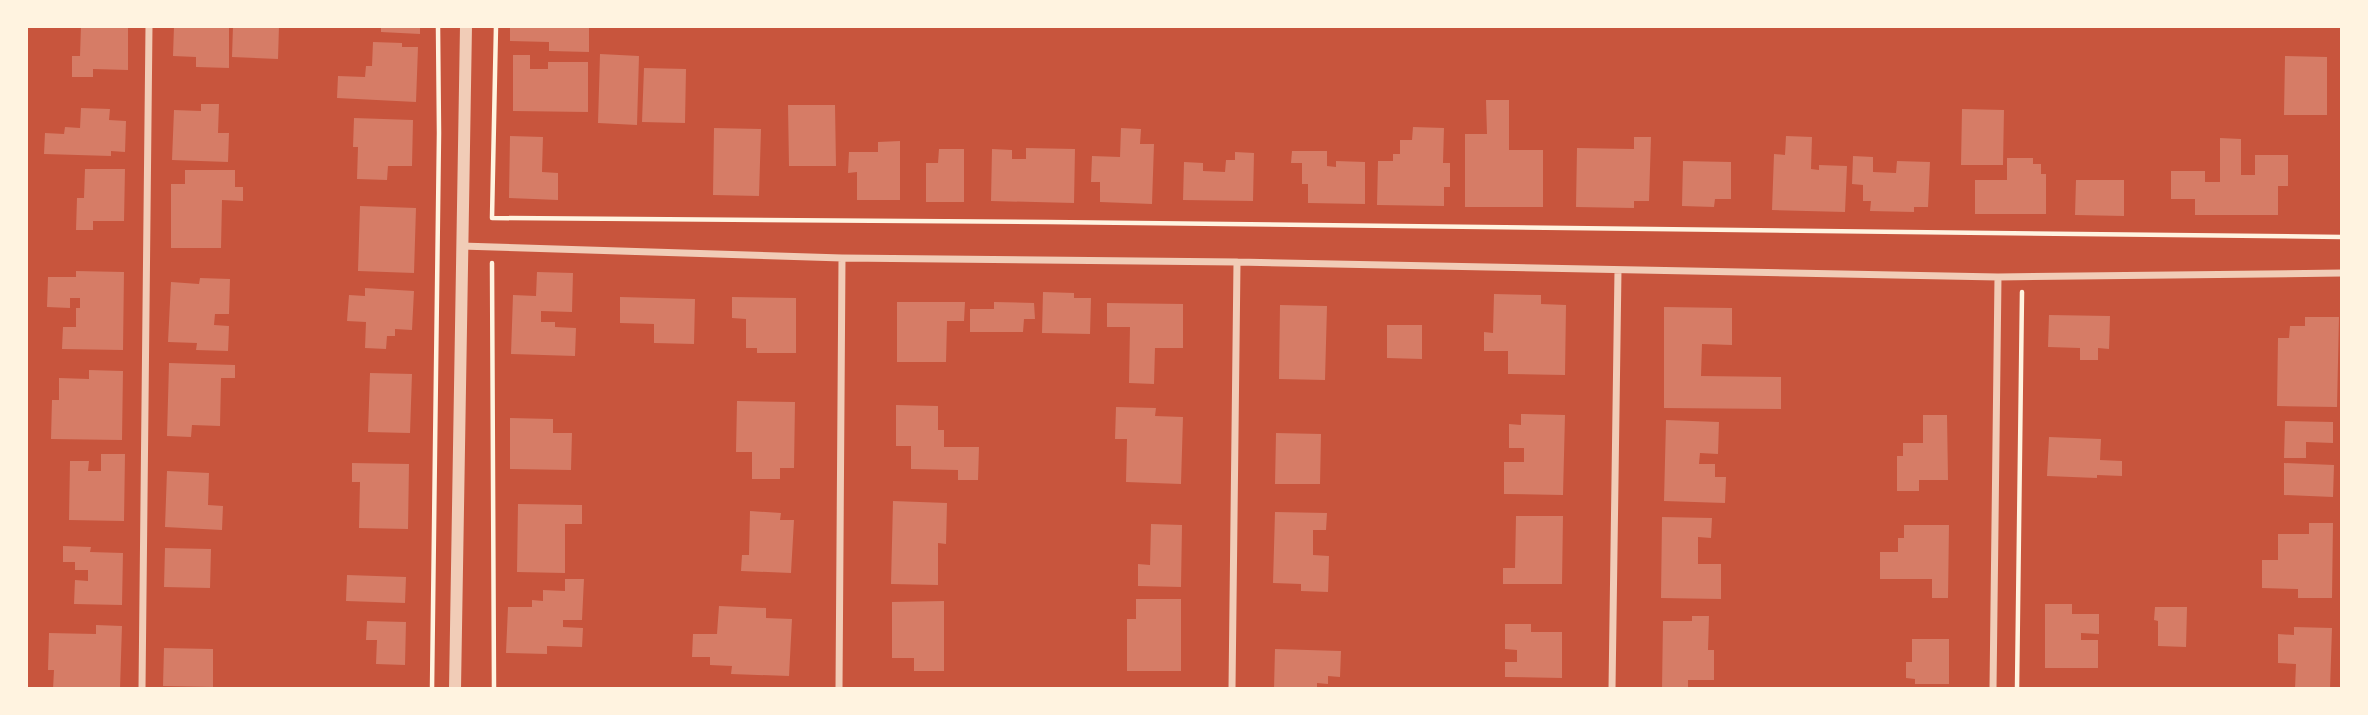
<svg xmlns="http://www.w3.org/2000/svg" width="2368" height="715" font-family="'Noto Sans',sans-serif">
	<rect width="100%" height="100%" fill="#c8553d"/>
	<path fill="#d67c66" d="M81 26H128V70L93 69V77H72V56H80Z
		M174 26H229V68L196 67V57L173 56Z
		M233 26H279L278 59 232 57Z
		M381 26H420V34L381 32Z
		M510 26H589V52L549 51V42L510 41Z
		M373 42 402 43V47H418L416 102 337 98 338 76 365 77 366 66H372Z
		M600 54 639 56 637 125 598 123Z
		M513 55H530V69H548V62H588V112L513 111Z
		M2285 56 2327 57V115H2284Z
		M644 68 686 69 685 123 642 122Z
		M1486 100H1509V150H1543V207H1465V134H1487Z
		M201 104H219L218 133H229L228 162 172 160 174 110 201 111Z
		M788 105H835L836 166H789Z
		M81 108 110 109 109 120 126 121 125 152 111 151V156L44 154 45 133 64 134 65 127 80 128Z
		M1962 109 2004 110 2003 165H1961Z
		M354 118 413 120 412 166H388L387 180 357 179 358 147H353Z
		M1413 127 1444 128 1443 163H1450V187H1444V206L1377 205 1378 161H1393V154H1400V140H1412Z
		M714 128 761 129 759 196 713 195Z
		M1121 128 1141 129 1140 144H1154L1152 204 1100 202V182H1091L1092 156 1120 157Z
		M510 136 543 137 542 172 558 173V200L509 198Z
		M1786 136 1812 137 1811 169 1819 170V165L1847 166 1845 212 1772 210 1774 154 1785 155Z
		M1634 137H1651L1649 201H1634V208L1576 207 1577 148 1634 149Z
		M2220 138 2241 139V175H2255V155H2288V186H2278V215H2195V199H2171V171H2205V182H2220Z
		M900 141V200H857V172L848 173 849 152H878V142Z
		M1026 148 1075 149 1074 203 991 201 992 149 1012 150V159H1026Z
		M939 149H964V202H926V163H938Z
		M1292 151H1327V166L1336 167V161L1365 162V204L1308 203V184H1302V163H1291Z
		M1235 152 1254 153 1253 201 1183 200 1184 162 1203 163V171L1225 172 1226 160H1235Z
		M1853 156 1873 157V172L1896 173 1897 161 1930 162 1928 207H1914V212L1870 211 1871 201H1863V185L1852 184Z
		M2007 158H2033V164H2041V174H2046V214H1975V180H2007Z
		M1683 161 1731 162V199H1715L1714 207 1682 206Z
		M85 169H125L124 221H93V230H76L77 198H84Z
		M185 170H235V187H243V201L222 200 221 248H171V184H185Z
		M2076 180H2124V216L2075 215Z
		M360 206 416 208 414 273 358 271Z
		M76 271 124 272 123 350 62 349 63 327H76V308H80V298H70V308L47 307 48 277H76Z
		M537 272 573 273 572 312 541 311V322H555V327L576 328 575 356 511 354 513 295 536 296Z
		M200 278 230 279 229 314H215L214 325 229 326 228 351 196 350 197 343 168 342 171 282 199 284Z
		M365 288 414 291 412 330 395 329V336H387L386 349 365 348 366 322 347 321 349 295 365 296Z
		M1043 292 1074 293V298H1091L1090 334 1042 333Z
		M1494 294 1541 295V304L1566 305 1565 375 1508 374V351H1484V332L1493 333Z
		M620 297 695 299 694 344 654 343V324L620 323Z
		M732 297 796 298V353H757V348H746V319L732 318Z
		M897 302H965L964 321H947L946 362H897Z
		M994 302 1034 303 1035 319H1024L1023 332H970V309H994Z
		M1107 303 1183 304V348H1155L1154 384 1129 383 1130 327H1107Z
		M1280 305 1327 306 1325 380 1279 379Z
		M1664 307 1732 308V345L1702 344 1701 376 1781 377V409L1664 408Z
		M2049 315 2110 316 2109 349 2098 348V360H2080V348L2048 347Z
		M2305 317H2339L2337 407 2277 406 2278 338H2289L2290 326H2305Z
		M1387 325H1422V359L1387 358Z
		M169 363 235 365V378H221L220 426 192 425 191 437 167 436Z
		M89 370 123 371 122 440 51 439 52 400H59V378L89 379Z
		M370 373 412 374 410 433 368 432Z
		M737 401 795 402 794 468H780V479H752V452H736Z
		M896 405 938 406V430H944V447H979L978 480H958V470L911 469V446H896Z
		M1116 407 1156 408 1155 416 1183 417 1181 484 1126 482 1127 439H1115Z
		M1521 414 1565 415 1563 495 1504 494V462H1524V448H1509V424L1521 425Z
		M1923 415H1947L1948 480H1919V491H1897V456H1903V443H1923Z
		M510 418 553 419V433H572L571 470 510 469Z
		M1666 420 1719 422 1718 454 1700 453 1699 464H1715V477H1726L1725 503 1664 501Z
		M2285 421 2333 422V443L2306 442V458H2284Z
		M1276 433 1321 434 1320 484H1275Z
		M2049 437 2101 439 2100 460 2122 461V476L2097 475V478L2047 476Z
		M101 454H125L124 521 69 520 70 461H89L88 471H101Z
		M352 463 409 464 408 529 359 528 360 482H352Z
		M2284 463 2334 465 2333 497 2284 495Z
		M167 471 209 473 208 505 223 506 222 530 165 527Z
		M893 501 947 503 946 544 938 543V585L891 584Z
		M518 504 582 505V524H565V573L517 572Z
		M750 511 781 513 780 520H794L791 573 741 571 742 555H749Z
		M1275 512 1327 513 1326 530H1313V555L1329 556 1328 592 1301 591V584L1273 583Z
		M1516 516H1563L1562 584H1503V568H1515Z
		M1662 517 1712 518 1711 538 1698 537V564H1721V599L1661 598Z
		M2309 523H2333L2332 598H2298V589L2262 588V560H2278V534H2309Z
		M1151 524 1182 525 1181 587 1138 586V564L1150 565Z
		M1904 525H1949L1948 598H1932V579H1880V552H1898V538H1904Z
		M63 546 91 547 90 552 123 553 122 605 74 604 75 580 88 581V570H75V562H63Z
		M165 548 211 549 210 588 164 587Z
		M347 575 406 577 405 603 346 601Z
		M565 579H584L582 620H563V627L583 628 582 647 547 646V654L506 653 508 607H532V600L543 601V590L565 591Z
		M1136 599H1181V671H1127V619H1136Z
		M944 601V671H914V658H892V602Z
		M2045 604H2072V614H2099V634L2081 633V640H2098V668H2045Z
		M719 606 766 608V618L792 619 789 676 731 674 732 666 710 665V657H692L693 634H717Z
		M2155 607H2187L2186 647 2158 646V621L2154 620Z
		M1692 616H1709L1708 650H1714V680H1688V689H1662L1663 621H1692Z
		M367 621 406 622 405 665 376 664 377 640H366Z
		M1505 624H1531V632H1562V678L1505 677V662H1517V650L1505 649Z
		M96 625 122 626 120 689H53L54 670H48L49 633 96 634Z
		M2294 627 2332 628 2330 689H2295L2296 664 2278 663V634L2294 635Z
		M1912 639H1949V684H1915V679L1906 678V662H1912Z
		M164 648 213 649V687L163 686Z
		M1275 649 1341 651 1340 677 1328 676V684L1317 683V689H1274Z"/>
	<g fill="none" stroke-linecap="round" stroke-linejoin="round">
		<path stroke="#fff3e0" stroke-width="4.5" d="M496 26 492 218 1048 222 2342 237
			M492 263 494 689
			M432 689 439 133 438 26
			M2017 689 2022 292"/>
		<path stroke="#f1ccb7" stroke-width="7" d="M461 246 842 258 1237 262 1998 277 2342 273
			M142 689 149 26
			M839 689 842 258
			M1232 689 1237 262
			M1612 689 1618 270
			M1993 689 1998 277"/>
		<path stroke="#f1ccb7" stroke-width="12" d="M455 689 466 26"/>
	</g>
	<rect width="2368" height="715" fill="none" stroke="#fff3e0" stroke-width="56"/>
</svg>
